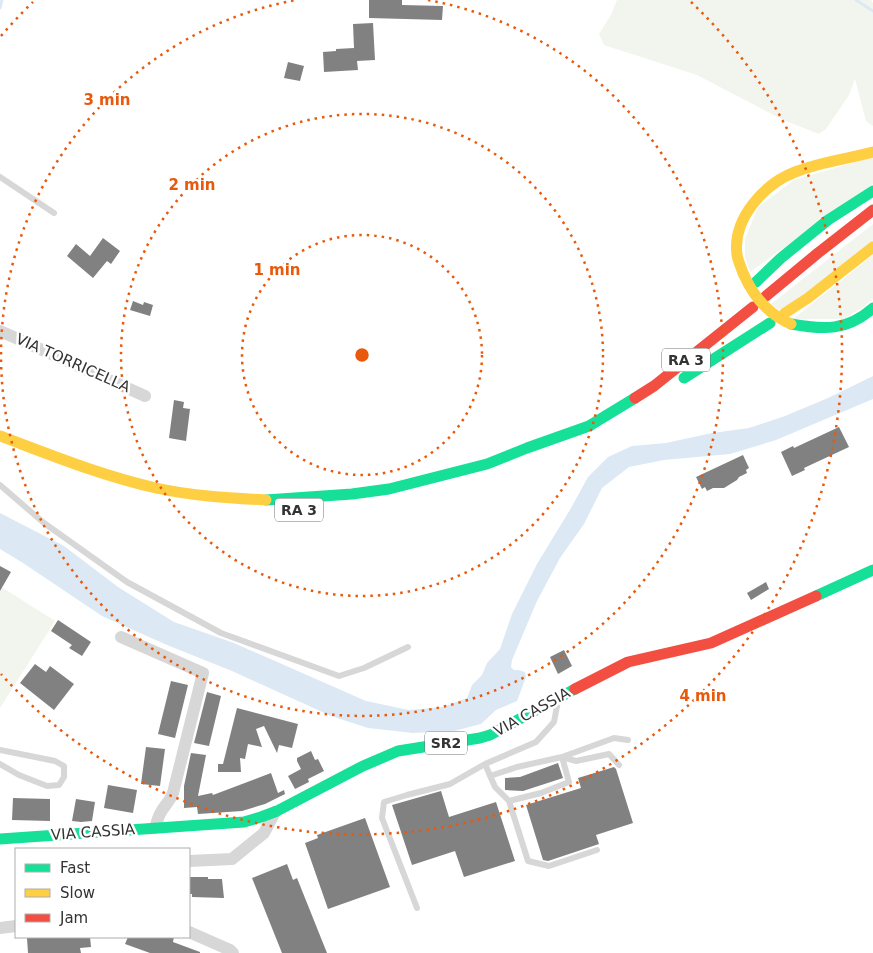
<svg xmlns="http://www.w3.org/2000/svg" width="873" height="953" font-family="'DejaVu Sans',sans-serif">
	<rect width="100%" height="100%" fill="#fff"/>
	<path fill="#f1f5ed" d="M617 0H871L873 3V126L866 121 855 79 849 95 826 129 819 134 781 119 697 75 604 45 599 34 611 15Z
		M873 157V184L750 272 745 258V239L758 207 794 180Z
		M873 224V242L781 312 771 304Z
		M873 255V299L863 307 843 319H793Z
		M0 586 55 621 0 708Z"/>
	<path fill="#dce9f4" d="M873 376V399L776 440 730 454 664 460 629 467 602 488 584 524 560 558 537 601 512 660 511 667 514 670H519L525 672 526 677 517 701 496 710 481 724 454 731 413 733 368 728 331 716 232 671 167 645 102 616 23 563 0 549V513L64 546 118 587 174 622 234 643 366 701 409 710 443 707 467 698 472 685 482 675 487 663 500 649 512 614 537 564 571 508 588 477 608 457 632 446 666 443 712 433 749 428 785 416 828 398Z"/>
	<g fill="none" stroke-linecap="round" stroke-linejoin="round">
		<path stroke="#dce9f4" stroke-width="3" d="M856 0 873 11
			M0 8 2 0"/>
	</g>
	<path fill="#818181" d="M369 0H402V5L443 6 442 20 369 18Z
		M373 23 375 60 357 61 358 70 324 72 323 52 336 51V49L354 48 353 24Z
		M288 62 304 66 300 81 284 78Z
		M103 238 120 251 111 264 107 261 93 278 67 256 76 244 90 256Z
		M133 301 143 305 144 302 153 305 150 316 130 310Z
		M174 400 184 402 183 408 190 409 186 441 169 438Z
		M839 427 849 447 804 468 805 470 792 476 781 452 793 446 794 448Z
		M743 455 749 468 746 470 747 473 739 477 737 480 724 488H713L707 491 705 487 702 489 696 477Z
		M0 566 11 572 0 591Z
		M766 582 769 589 751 600 747 593Z
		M58 620 91 642 82 656 69 648 72 645 51 631Z
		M564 650 572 666 558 674 550 657Z
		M35 664 46 672 50 666 74 684 54 710 20 683Z
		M171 681 188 685 175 738 158 734Z
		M207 692 221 696 209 746 194 743Z
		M237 708 298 724 292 748 279 745 277 753 264 726 256 729 262 747 248 744 245 759 240 758 241 772H218V764H223Z
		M146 747 165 749 160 786 141 784Z
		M311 751 315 760 318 759 324 771 308 779 309 782 295 789 288 776 301 769 297 761V758Z
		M191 753 206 755 198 796 212 793 213 795 271 773 278 793 284 790 285 794 265 804 242 811 198 814 197 807 184 808V786Z
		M558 763 563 778 523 791 505 790V778L520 777Z
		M614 767 616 769 633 823 596 835 599 844 548 861 543 860 526 805 581 788 578 778Z
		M108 785 137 790 133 813 104 808Z
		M441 791 449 817 496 802 515 861 464 877 455 851 412 865 392 805Z
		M13 798 50 799V821L12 820Z
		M76 799 95 802 92 821 81 822 72 821Z
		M365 818 390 887 328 909 305 843 318 838 317 835Z
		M287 864 293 880 297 878 327 953H282L252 878Z
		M189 877H208V879H222L224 898 192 897V894H189Z
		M43 937H90L91 947 80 948 81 953H28L27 938Z
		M128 937H174L173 942 200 952V953H150L125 944Z"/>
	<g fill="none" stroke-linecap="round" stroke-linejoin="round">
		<path stroke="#d7d7d7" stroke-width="6" d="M0 177 54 213
			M0 485 44 523 127 582 221 633 339 676 364 668 408 647
			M558 701 554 722 536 742 485 764 495 787 509 801 528 861 549 866 597 850
			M0 750 55 761 64 766V777L59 785 47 786 19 775 0 764
			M562 757 614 738 628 740
			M562 757 576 761 609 754 619 765
			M490 776 517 767 562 757 569 782 541 793 509 801
			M417 908 382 818 384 802 407 795 450 784 485 764"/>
		<path stroke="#d7d7d7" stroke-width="12" d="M0 331 145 396
			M121 637 203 673 173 793C170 801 165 805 161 812 158 817 157 822 155 828
			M189 861 232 859 264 833 275 812
			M0 928 16 926
			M189 932 230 950 233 953"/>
		<path stroke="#16e098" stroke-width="11" d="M756 282 781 258 828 220 873 191
			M791 324C824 330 847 331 873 308
			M684 378 770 323
			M266 500 352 494 389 489 487 464 527 448 589 426 635 398
			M816 596 873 570
			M0 839 244 822 261 817 277 811 363 766 398 751 480 738 490 735 575 689"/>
		<path stroke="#ffcf43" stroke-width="11" d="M743 273C741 267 738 261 737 255 732 219 764 184 795 172 820 162 847 159 873 152
			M785 313 808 298 873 247
			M0 436C51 455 102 476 156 488 192 496 229 498 266 500"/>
		<path stroke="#f24e42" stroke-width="11" d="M766 296 818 253 873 210
			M635 398 654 386 753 307
			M575 689 628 662 711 643 816 596"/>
		<path stroke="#ffcf43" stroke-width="11" d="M743 273C753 296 767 314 791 324"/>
	</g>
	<g fill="none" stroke="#e8590c" stroke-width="2.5" stroke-dasharray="2.5 5">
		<circle cx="362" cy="355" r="120"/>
		<circle cx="362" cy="355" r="241"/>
		<path d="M428 0A361 361 0 1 1 296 0"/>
		<path d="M1 36A482 482 0 0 1 33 2M691 2A482 482 0 1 1 1 674"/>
	</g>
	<g text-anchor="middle" stroke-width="5" stroke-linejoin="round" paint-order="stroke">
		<g fill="#fff" stroke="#707070" stroke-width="1">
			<rect x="662" y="348.5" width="48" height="23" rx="4"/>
			<rect x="275" y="498.5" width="48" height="23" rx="4"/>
			<rect x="425" y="731.5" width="42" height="23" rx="4"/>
		</g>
		<g font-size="14" font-weight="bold" fill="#333">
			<text x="686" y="365">RA 3</text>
			<text x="299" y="515">RA 3</text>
			<text x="446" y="748">SR2</text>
		</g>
		<g font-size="15" fill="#333" stroke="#fff">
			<text transform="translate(73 363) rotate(24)" y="5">VIA TORRICELLA</text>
			<text transform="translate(532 712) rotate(-29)" y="5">VIA CASSIA</text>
			<text transform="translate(93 832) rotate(-4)" y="5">VIA CASSIA</text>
		</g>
	</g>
	<circle cx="362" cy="355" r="8" fill="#e8590c" stroke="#fff" stroke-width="2.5"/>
	<g font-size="15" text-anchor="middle" font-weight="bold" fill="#e8590c" stroke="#fff" stroke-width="5" stroke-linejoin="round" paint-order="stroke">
		<text x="107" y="105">3 min</text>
		<text x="192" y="190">2 min</text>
		<text x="277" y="275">1 min</text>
		<text x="703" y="701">4 min</text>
	</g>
	<rect x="15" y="848" width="175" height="90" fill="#ffffff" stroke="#adadad"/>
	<rect x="25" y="864" width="25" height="8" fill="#16e098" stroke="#adadad"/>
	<text x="60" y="873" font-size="15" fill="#333333">Fast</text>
	<rect x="25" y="889" width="25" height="8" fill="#ffcf43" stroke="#adadad"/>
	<text x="60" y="898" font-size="15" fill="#333333">Slow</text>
	<rect x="25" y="914" width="25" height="8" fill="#f24e42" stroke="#adadad"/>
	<text x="60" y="923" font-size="15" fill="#333333">Jam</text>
</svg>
